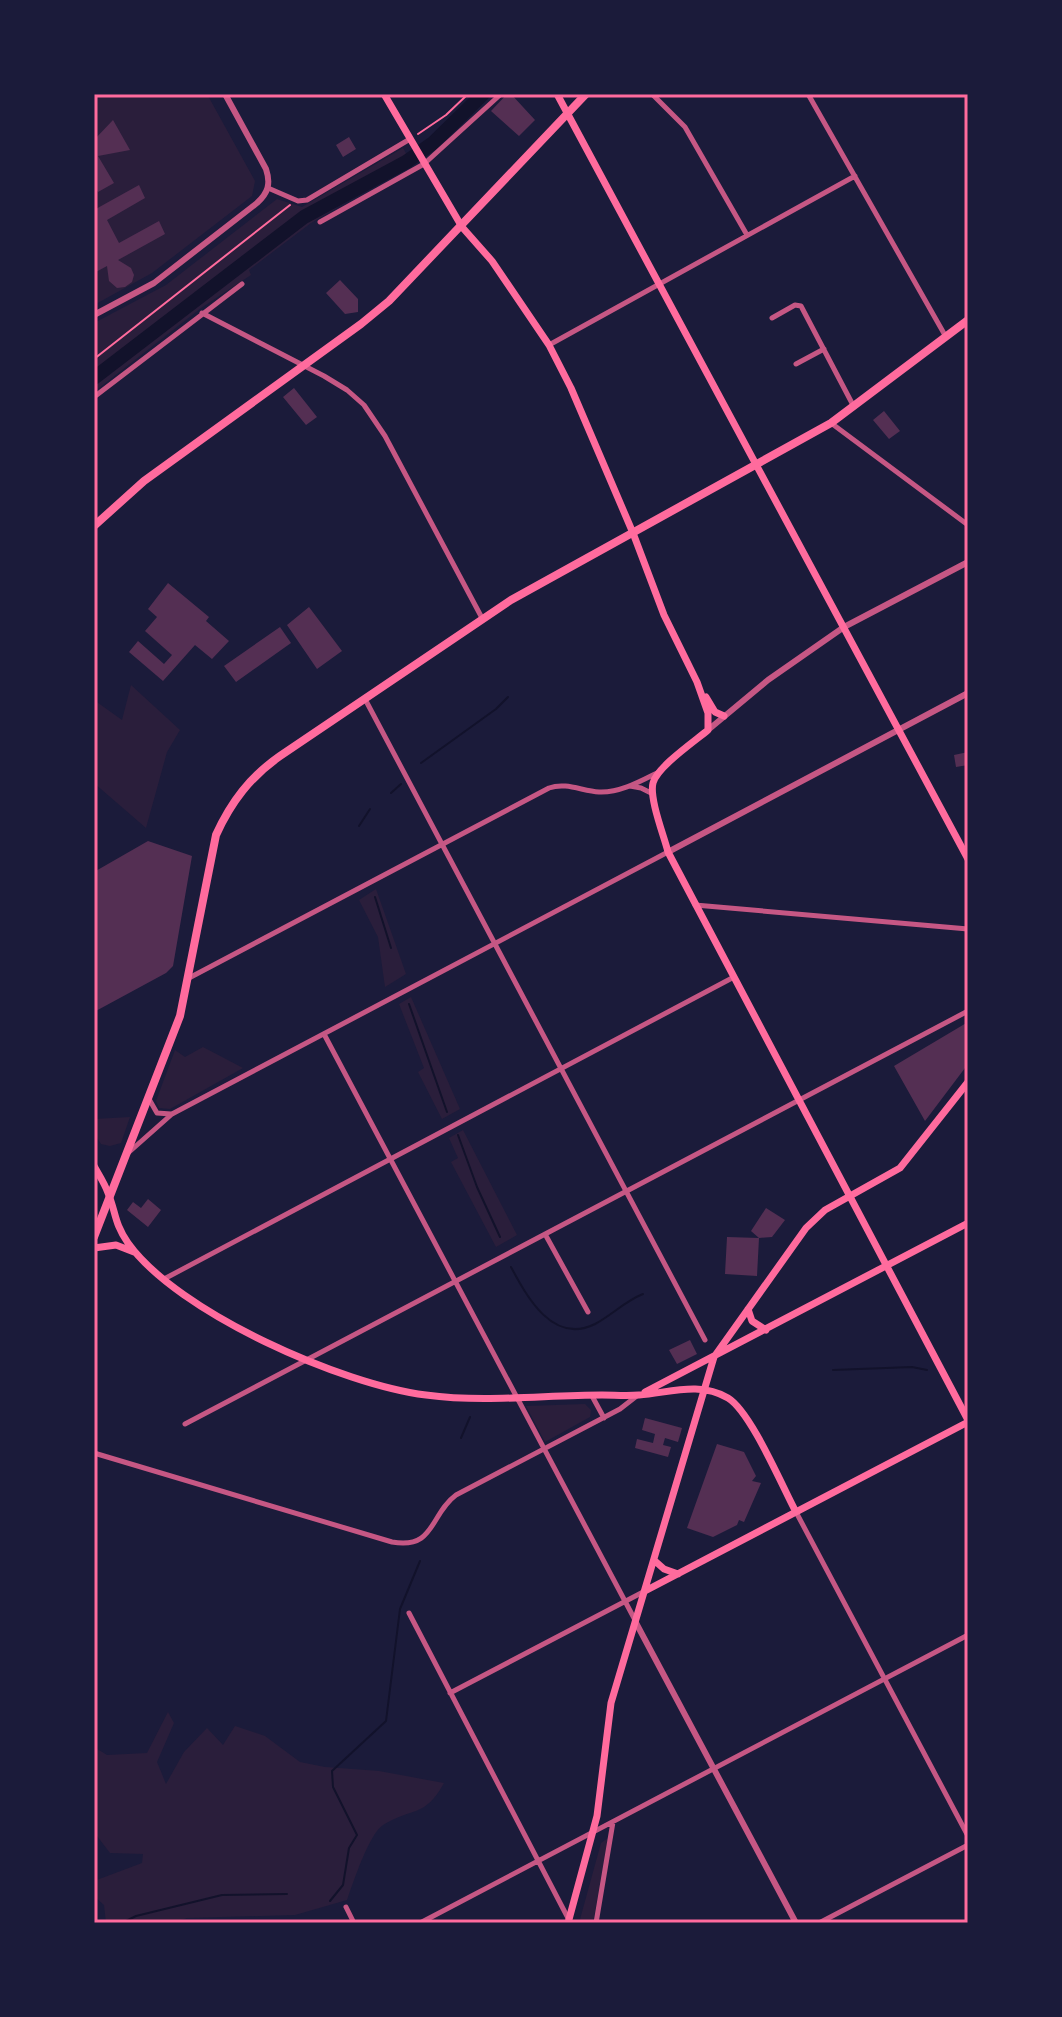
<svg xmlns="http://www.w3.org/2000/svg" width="1062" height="2017" font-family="'Open Sans',sans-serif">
	<rect width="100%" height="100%" fill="#1b1b3a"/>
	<path fill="#2a1e3b" d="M94 94H207L255 181 252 196 152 273 94 305Z
		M403 148 412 164 311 223 249 270 251 275 201 308 94 392V323L166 285 277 199 302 207Z
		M131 685 180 730 167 752 146 828 94 783V700L122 720Z
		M376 889 406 974 385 987 378 937 359 900Z
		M411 997 460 1109 442 1119 418 1072 424 1068 399 1004Z
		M203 1047 243 1068 170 1109 159 1108 156 1101 175 1050 185 1057Z
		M130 1117 121 1143 110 1146 101 1144 94 1133V1119Z
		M463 1130 517 1235 496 1247 451 1162 458 1158 449 1138Z
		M585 1404 591 1410 590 1417 545 1442 526 1406Z
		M168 1712 174 1723 157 1762 166 1784 184 1752 207 1728 223 1745 235 1726 265 1736 300 1762 325 1767 379 1771 444 1783C425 1818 412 1807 383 1825 369 1834 353 1883 347 1900L295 1915 187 1918 172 1923H106L104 1905 94 1896V1881L142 1863 143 1854 110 1853 94 1832V1747L107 1755 147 1753Z
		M608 1838 593 1923H579L601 1843Z"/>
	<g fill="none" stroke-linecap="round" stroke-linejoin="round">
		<path stroke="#12122b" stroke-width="2" d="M421 763 496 709 508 697
			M391 793 401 784
			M359 826 370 809
			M375 897 391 948
			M409 1004 447 1112
			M458 1135 477 1187 500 1237
			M511 1267C527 1297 553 1345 595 1324 612 1315 625 1301 643 1294
			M833 1370 912 1367 927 1370
			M461 1438 470 1417
			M330 1901 343 1885 349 1848 357 1835 333 1787 332 1771 386 1721 400 1609 420 1561
			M122 1923 136 1916 222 1895 287 1894"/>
		<path stroke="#12122b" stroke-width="14" d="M94 378 304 217 406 162 433 143 483 94"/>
	</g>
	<path fill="#542f53" d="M507 94H511L535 120 519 136 491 111Z
		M113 120 130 150 98 156 114 183 98 192 94 185V140Z
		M349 137 356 149 343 157 336 145Z
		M139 185 145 198 107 220 119 243 159 221 165 234 118 260 131 268 134 275 132 282 125 287 117 288 109 281 107 266 94 273V255L97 254 94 249V210Z
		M340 280 358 299V312L345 314 326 293Z
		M294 388 317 417 306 425 283 397Z
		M884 411 900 431 889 439 873 420Z
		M168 583 209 617 206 621 229 641 212 659 195 645 163 681 129 652 138 641 164 664 172 655 145 631 157 617 148 609Z
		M309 607 342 651 317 669 287 625Z
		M280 627 291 643 236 682 224 666Z
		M968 752V765L956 767 954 755Z
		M148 841 192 856 173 966 166 973 94 1012V872Z
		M968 1022V1064L925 1121 894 1066Z
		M148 1199 161 1210 148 1227 127 1210 133 1202 141 1208Z
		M766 1208 785 1220 772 1237 759 1238 751 1231Z
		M727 1237 759 1238 757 1276 725 1274Z
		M690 1340 697 1354 677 1364 669 1350Z
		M645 1418 682 1428 678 1442 665 1438 663 1445 671 1447 668 1457 635 1448 637 1439 653 1443 655 1434 642 1430Z
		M717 1444 744 1452 756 1476 752 1481 761 1483 744 1522 739 1520 737 1525 713 1537 687 1528Z"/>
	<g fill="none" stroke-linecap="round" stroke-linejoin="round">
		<path stroke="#ff6b9d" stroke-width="2" d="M418 134 446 115 468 94
			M94 359 290 205"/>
		<path stroke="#c65784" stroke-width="5" d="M652 94 685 127 747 235
			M808 94 946 337
			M268 188 298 201 307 200 410 139
			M320 222 424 164 501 94
			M202 313 324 376 347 390 364 405 385 436 482 618
			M772 318 795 305 801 306 854 407
			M549 345 855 176
			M796 364 824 349
			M94 397 242 284
			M831 423 968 525
			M365 699 705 1340
			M630 786 641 788 653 794
			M695 905 968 929
			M189 978 549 788C566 782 582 791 599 792 620 793 641 781 659 772
			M324 1034 635 1620
			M149 1099 157 1113 171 1114
			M128 1153 172 1114 668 852
			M545 1234 588 1312
			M164 1279 734 977
			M592 1396 604 1418
			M185 1424 968 1011
			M94 1453 392 1542C435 1550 430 1514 456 1495L620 1409 638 1395
			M796 1512 968 1836
			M409 1613 569 1920
			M450 1693 645 1591
			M346 1907 354 1923
			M420 1923 968 1635
			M596 1923 613 1822
			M819 1923 968 1845"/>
		<path stroke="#c65784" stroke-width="6" d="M94 315 154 283 257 203C268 193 271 184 266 169L225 94
			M708 730 768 680 844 627 968 562
			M668 852 968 693
			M635 1621 796 1923"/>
		<path stroke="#ff6b9d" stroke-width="7" d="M384 94 462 227 492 261 549 345 571 388 633 533 664 615 697 682 708 713V730C695 741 657 767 653 783 649 798 664 836 668 852L968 1420
			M557 94 968 859
			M706 697 715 712 724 716
			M94 1166C99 1175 105 1184 108 1193 116 1212 114 1223 128 1243 178 1313 343 1385 426 1395 484 1403 544 1395 602 1395 614 1395 627 1396 639 1395 669 1393 699 1381 728 1398 751 1412 782 1486 796 1512
			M94 1248 116 1245 134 1252
			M748 1309 752 1321 766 1330
			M645 1392 968 1223
			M655 1561 664 1569 678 1574
			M645 1591 968 1422
			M568 1923 597 1816 611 1703 714 1357 806 1228 825 1210 900 1168 968 1082"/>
		<path stroke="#ff6b9d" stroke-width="8" d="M94 526 144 481 361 324 389 301 586 94
			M94 1237 180 1016 216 835C231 802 250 777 280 756L511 600 831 423 968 320"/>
	</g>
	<rect width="1062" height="2017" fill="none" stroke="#1b1b3a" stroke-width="192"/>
	<rect x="96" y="96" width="870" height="1825" fill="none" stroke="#ff6b9d" stroke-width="3"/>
</svg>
